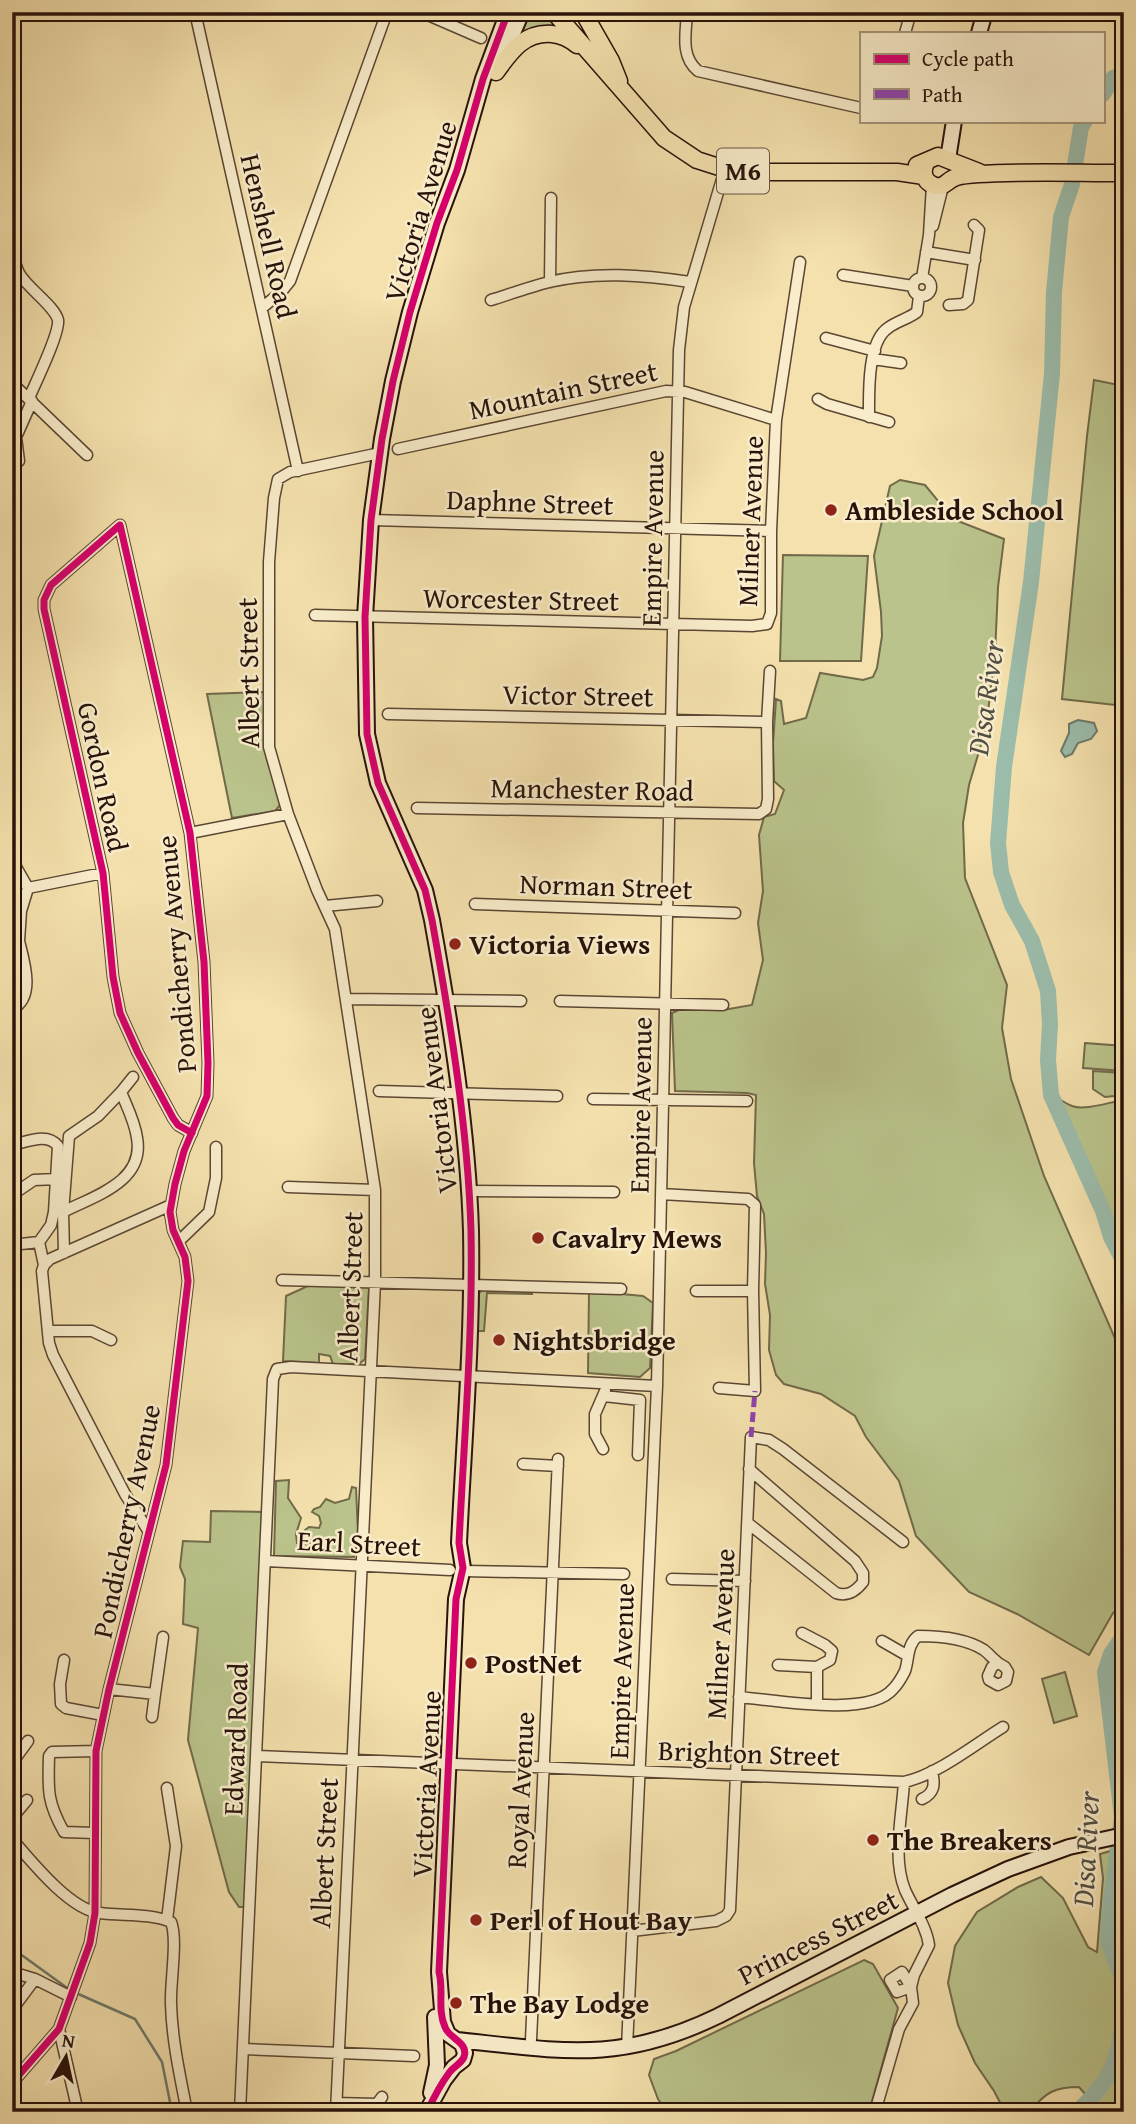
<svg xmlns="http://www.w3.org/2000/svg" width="1136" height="2124" font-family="'Gentium Book Plus',serif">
	<rect width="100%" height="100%" fill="#f4e1ad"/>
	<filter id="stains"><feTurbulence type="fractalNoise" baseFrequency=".00286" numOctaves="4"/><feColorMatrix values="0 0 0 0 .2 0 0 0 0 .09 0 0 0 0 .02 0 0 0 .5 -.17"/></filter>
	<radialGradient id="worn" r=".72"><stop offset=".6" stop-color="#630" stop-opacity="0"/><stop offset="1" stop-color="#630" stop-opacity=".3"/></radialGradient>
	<path fill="#bac38b" stroke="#716a4a" stroke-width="2" d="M527 12H547L566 33 514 41Z
		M1094 380 1124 386V706L1062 699 1087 436Z
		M900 480 925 485 939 502 945 516 1004 539 998 587 995 654 986 728 969 785 963 823 965 878 1007 985 1002 1028 1011 1079 1044 1176 1124 1359V1605L1113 1613 1089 1655 1017 1614 969 1592 916 1536 899 1481 866 1437 855 1416 821 1394 784 1384 776 1375 769 1350 770 1315 765 1284 766 1253 764 1214 757 1196 754 1163 756 1095 747 1093 675 1091 672 1013 681 1009 723 1010 752 1005 763 960 758 923 763 891 759 835 764 817 775 814 784 790 774 781 773 743 776 699 781 701 784 724 806 718 820 673 863 680 873 677 877 668 882 636 881 612 874 556 890 486Z
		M783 555 868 556 861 661H780Z
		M265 692 266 756 281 804 275 811 232 818 207 694Z
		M1085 1043 1124 1046V1071L1083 1068Z
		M1093 1071 1124 1073V1095L1105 1097 1093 1089Z
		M1051 1095C1059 1098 1064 1103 1072 1106 1085 1111 1109 1102 1124 1100V1262L1111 1237 1103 1211Z
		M310 1285 369 1287 365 1359 359 1364H333L330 1356 319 1354V1363L283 1361 286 1296Z
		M484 1289 532 1290V1294L487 1293 484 1331H477L479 1293Z
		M589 1291 643 1296 653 1303 650 1368 640 1377 588 1373Z
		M289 1480 288 1498 301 1518 296 1534 297 1543 307 1544 311 1542 305 1530 309 1527 319 1528 321 1523 319 1516 312 1512 314 1509 320 1507 326 1499 335 1503 349 1499 352 1487 356 1488 358 1533 354 1557 274 1556 276 1481Z
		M211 1511 264 1512 247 1907H239L229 1892 188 1740 198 1628 183 1624 185 1579 180 1567 183 1541 210 1542Z
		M1124 1635V1817H1122L1105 1672 1111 1654Z
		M1065 1672 1077 1716 1054 1723 1042 1679Z
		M1124 1847V2112H1089L1086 2095 1079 2087C1056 2087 1044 2092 1031 2112H1005L994 2091 975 2063 958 2025 948 1983 955 1946 977 1912 1018 1887 1041 1877 1063 1898 1088 1947 1097 1952 1103 1878 1100 1854Z
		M864 1960 873 1964 898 2008 869 2112H667L658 2099 649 2075 654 2059 676 2051Z"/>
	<path fill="#9cbdac" stroke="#6e796b" stroke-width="2" d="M1078 720 1094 723 1097 731 1091 739 1078 743 1072 754 1065 757 1061 751 1069 733V724Z"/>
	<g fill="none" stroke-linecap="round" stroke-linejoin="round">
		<path stroke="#6e796b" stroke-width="2.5" d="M12 1951 23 1956 70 1990
			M76 1993 135 2019 162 2062 172 2112"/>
		<path stroke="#9cbdac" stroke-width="16" d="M1103 94 1113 78 1124 75
			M1085 121 1081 127 1072 184 1061 217 1054 292 1052 374 1031 582 1004 767 998 843 1001 872 1012 905 1032 941 1048 991 1050 1024 1048 1060 1051 1095 1103 1211 1111 1237 1124 1262
			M1124 1635 1111 1654 1105 1672 1122 1817 1110 1908 1108 1942 1124 1983
			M1077 2112C1115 2077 1119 2058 1124 2008"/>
		<defs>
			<path id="street" d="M195 12 298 471
				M421 12 481 38
				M687 12C686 33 680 56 698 71L861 108
				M888 12 909 18
				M905 33 911 12
				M933 226 943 186
				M12 252C14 259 16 267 19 273 27 288 55 306 58 320 60 333 35 384 29 398
				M926 252 975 260
				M843 275 913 286
				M913 287a9 9 0 1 1 18 0a9 9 0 1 1-18 0Z
				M922 278 929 235 932 185
				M550 282 551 198
				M491 300C510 294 530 287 549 282 595 271 644 275 690 282
				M949 305 963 304 968 300 979 230 974 225
				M262 308 282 291 290 281 387 12
				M826 338 875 351
				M873 359 901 363
				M12 383 87 455
				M818 399 827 404 889 422
				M869 417C869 394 867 342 888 328 897 321 908 319 917 312L919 296
				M398 449 666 391 685 392 776 420
				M19 461 16 437 32 401
				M371 520 771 531
				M315 615 752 626 767 624 771 613V531L776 420 800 262
				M388 714 767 722
				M417 808 759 814 766 809 768 799 767 722 770 671
				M190 833 288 814
				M12 860 28 888 21 911 19 941 12 945
				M28 888 103 873
				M475 904 735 913
				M325 906 377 901
				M347 999 521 1001
				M560 1001 723 1005
				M12 1009C36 998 24 961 19 941
				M379 1091 557 1096
				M593 1099 747 1101
				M12 1145C27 1142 47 1132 58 1146L54 1212 51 1225 39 1242 44 1265
				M288 1187 375 1190
				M469 1191 614 1192
				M661 1194 748 1199 755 1205 753 1291 755 1391 719 1388
				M12 1195 34 1180 57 1179
				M63 1212 69 1136 98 1116 121 1092
				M178 1242 209 1212 216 1178V1147
				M12 1245 39 1242
				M64 1253 63 1212C94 1196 145 1182 137 1138 135 1122 127 1107 121 1092L133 1077
				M282 1280 621 1289
				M696 1291H753
				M48 1331H92L111 1340
				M604 1396 640 1400 638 1455
				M603 1449 595 1434V1414L605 1391
				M523 1464 558 1466
				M749 1469 855 1561 863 1573V1582C856 1591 848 1597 836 1593L749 1524
				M149 1532 125 1494 53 1355 49 1343 42 1271 44 1265 50 1259 171 1205
				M266 1561 450 1570
				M463 1571 624 1574
				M672 1579 745 1581
				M802 1633 825 1645 832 1651 830 1660 817 1667V1704
				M882 1641 908 1656
				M64 1660 60 1684 61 1704 66 1708 103 1715
				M778 1665 817 1667
				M109 1689 155 1694 163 1637
				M739 1697C775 1700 869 1718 893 1689 898 1684 902 1677 905 1671 909 1659 907 1644 918 1636 939 1636 967 1639 984 1650 994 1658 993 1661 1005 1667L1008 1672 1006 1681 998 1685 989 1680 988 1676 992 1667 996 1664
				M152 1717 155 1694
				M257 1756 904 1782C937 1775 974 1745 1003 1727
				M12 1763 28 1741
				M167 1788 176 1846 167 1920
				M922 1799C935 1793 935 1784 932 1771
				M12 1818 27 1800
				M95 1833 64 1832C47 1802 48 1790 49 1756L52 1752 96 1751
				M12 1839C31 1861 70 1910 100 1913 122 1916 150 1913 171 1922 178 1939 170 1983 171 2004 172 2040 180 2076 187 2112
				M632 1931 716 1921 726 1916 730 1910 751 1437 769 1440 783 1449 903 1542
				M12 1972 35 1979
				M902 1972 911 1987 897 1992 890 1980Z
				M12 2010 35 1979 71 1997
				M59 2029 78 2112
				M531 2040 558 1459
				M627 2048 657 1386 679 350 684 307 725 169
				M244 2049 414 2056
				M12 2083 59 2029 90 1943 95 1913 96 1751 109 1689 166 1465 188 1281 185 1257 173 1230 170 1212 175 1184 184 1151 207 1096 208 1063 204 962 190 833 120 525 51 585 44 600V609L103 873 113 977 120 1013 138 1053 173 1118 178 1125 192 1133
				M336 2103 377 2104 382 2097
				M240 2112 273 1379 277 1369 291 1367 657 1386
				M336 2112 375 1282V1190L335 929 317 890 288 814 269 747V562L274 498 278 479 290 472 380 453
				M875 2112 899 2029 913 2003 911 1987 914 1975 929 1945C926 1925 913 1908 905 1890 892 1858 902 1816 904 1782"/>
			<path id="secondary" d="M979 33 985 12
				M501 61 522 12
				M948 159 954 121
				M457 2040C562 2051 619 2064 718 2016L952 1895 1008 1869 1069 1847 1124 1835
				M431 2093 437 2065 435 2017
				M428 2109 444 2080 454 2067 463 2060 465 2053 462 2044 448 2034 443 2022 439 1972 456 1599 463 1568 459 1543C464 1439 473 1335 471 1231 468 1129 450 1020 432 920L425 890 378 783 367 734 365 617 371 520 382 439 393 381 410 312 437 223 457 170 483 79 508 12"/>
			<path id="primary" d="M554 12 664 138 697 160 725 169 746 172H897L924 176
				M583 12 611 61 619 81
				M496 72C511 51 524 32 552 34 562 35 570 39 577 45
				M926 163C922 171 923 181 933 185 942 189 945 183 952 179 958 175 970 175 978 174 1026 171 1075 173 1124 173
				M917 165 938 156 979 172"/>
		</defs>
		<use href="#street" stroke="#5b4633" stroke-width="13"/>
		<use href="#secondary" stroke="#28120a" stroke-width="18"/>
		<use href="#primary" stroke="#28120a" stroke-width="19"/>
		<use href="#street" stroke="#f8ecca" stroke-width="10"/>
		<use href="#secondary" stroke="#f8ecca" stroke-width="14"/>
		<use href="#primary" stroke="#f4e1ad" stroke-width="16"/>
		<path stroke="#8e44ad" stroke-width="5" stroke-dasharray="10 5" stroke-linecap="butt" d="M751 1437 755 1391"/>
		<defs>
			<path id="cycleway" d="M12 2083 59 2029 90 1943 95 1913 96 1751 109 1689 166 1465 188 1281 185 1257 173 1230 170 1212 175 1184 184 1151 207 1096 208 1063 204 962 190 833 120 525 51 585 44 600V609L103 873 113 977 120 1013 138 1053 173 1118 178 1125 192 1133
				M427 2112C433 2099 440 2085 449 2073 453 2067 461 2064 464 2057 469 2042 449 2039 445 2027 437 2009 444 1990 439 1972L456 1599 463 1568 459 1543C464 1439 473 1335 471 1231 468 1129 450 1020 432 920L425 890 378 783 367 734 365 617 371 520 382 439 393 381 410 312 437 223 457 170 483 79 508 12"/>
		</defs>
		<use href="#cycleway" stroke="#f8ecca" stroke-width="11"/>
		<use href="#cycleway" stroke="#d6006c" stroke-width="7"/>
	</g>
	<g fill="#8f2418" stroke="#f8ecca" stroke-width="2.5">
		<circle cx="831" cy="510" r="7"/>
		<circle cx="455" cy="944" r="7"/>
		<circle cx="538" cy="1238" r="7"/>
		<circle cx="499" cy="1340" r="7"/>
		<circle cx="471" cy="1663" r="7"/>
		<circle cx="873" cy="1840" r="7"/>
		<circle cx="476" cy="1920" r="7"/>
		<circle cx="456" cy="2003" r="7"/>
	</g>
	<g text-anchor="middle" stroke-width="5" stroke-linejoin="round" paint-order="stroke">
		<rect fill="#f8ecca" stroke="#665344" stroke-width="2" x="717" y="148.5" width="52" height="45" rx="5"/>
		<g font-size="26" font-weight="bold" fill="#28120a">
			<text x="743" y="180">M6</text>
		</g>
		<g font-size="28" fill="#28120a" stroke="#f8ecca">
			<text transform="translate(420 211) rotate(-73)" y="10">Victoria Avenue</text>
			<text transform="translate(269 236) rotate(77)" y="10">Henshell Road</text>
			<text transform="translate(563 390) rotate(-12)" y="10">Mountain Street</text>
			<text transform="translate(530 502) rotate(2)" y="10">Daphne Street</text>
			<text transform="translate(750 521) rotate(-88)" y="10">Milner Avenue</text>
			<text transform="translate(652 538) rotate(-89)" y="10">Empire Avenue</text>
			<text transform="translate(521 599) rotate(1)" y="10">Worcester Street</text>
			<text transform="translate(248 673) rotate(-91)" y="10">Albert Street</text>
			<text transform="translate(578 695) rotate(1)" y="10">Victor Street</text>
			<text transform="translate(103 777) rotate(78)" y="10">Gordon Road</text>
			<text transform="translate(592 789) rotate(1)" y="10">Manchester Road</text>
			<text transform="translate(606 886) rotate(2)" y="10">Norman Street</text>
			<text transform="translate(176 954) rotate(-95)" y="10">Pondicherry Avenue</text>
			<text transform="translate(436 1100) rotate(-97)" y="10">Victoria Avenue</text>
			<text transform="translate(640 1105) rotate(-89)" y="10">Empire Avenue</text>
			<text transform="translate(350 1287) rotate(-88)" y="10">Albert Street</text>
			<text transform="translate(126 1521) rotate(-78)" y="10">Pondicherry Avenue</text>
			<text transform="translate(359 1543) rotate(3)" y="10">Earl Street</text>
			<text transform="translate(720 1634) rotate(-87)" y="10">Milner Avenue</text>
			<text transform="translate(621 1671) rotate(-88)" y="10">Empire Avenue</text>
			<text transform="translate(235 1739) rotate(-88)" y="10">Edward Road</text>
			<text transform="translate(749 1753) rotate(2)" y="10">Brighton Street</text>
			<text transform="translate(426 1784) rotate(-87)" y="10">Victoria Avenue</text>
			<text transform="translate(520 1790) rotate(-87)" y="10">Royal Avenue</text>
			<text transform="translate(324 1853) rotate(-87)" y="10">Albert Street</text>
			<text transform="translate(818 1937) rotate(-27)" y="10">Princess Street</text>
		</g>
		<g font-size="28" font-weight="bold" fill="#28120a" stroke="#f8ecca" text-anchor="start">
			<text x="845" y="520">Ambleside School</text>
			<text x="469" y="954">Victoria Views</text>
			<text x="552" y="1248">Cavalry Mews</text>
			<text x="513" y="1350">Nightsbridge</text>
			<text x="485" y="1673">PostNet</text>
			<text x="887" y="1850">The Breakers</text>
			<text x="490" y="1930">Perl of Hout Bay</text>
			<text x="470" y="2013">The Bay Lodge</text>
		</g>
		<g font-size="30" font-style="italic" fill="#514e43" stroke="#f8ecca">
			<text transform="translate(986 698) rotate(-82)" y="10">Disa River</text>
			<text transform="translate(1086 1849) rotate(-87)" y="10">Disa River</text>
		</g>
	</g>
	<rect width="1136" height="2124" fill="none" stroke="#f4e1ad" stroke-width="42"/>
	<rect x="14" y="14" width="1108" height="2096" fill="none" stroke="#28120a" stroke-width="3.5"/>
	<rect x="21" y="21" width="1094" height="2082" fill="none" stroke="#28120a" stroke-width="2"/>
	<rect x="860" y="32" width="245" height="91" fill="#f8ecca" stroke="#a5957d" stroke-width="2"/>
	<rect x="874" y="54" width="35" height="10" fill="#d6006c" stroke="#a5957d" stroke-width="2"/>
	<text x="922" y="66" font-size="21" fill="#28120a">Cycle path</text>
	<rect x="874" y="89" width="35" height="10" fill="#8e44ad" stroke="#a5957d" stroke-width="2"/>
	<text x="922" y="102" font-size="21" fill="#28120a">Path</text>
	<g transform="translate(66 2057) rotate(9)" stroke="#f8ecca" stroke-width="5" paint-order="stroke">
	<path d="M0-5L12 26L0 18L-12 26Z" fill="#28120a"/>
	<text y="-10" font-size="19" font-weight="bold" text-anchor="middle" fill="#28120a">N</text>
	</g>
	<rect width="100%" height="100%" filter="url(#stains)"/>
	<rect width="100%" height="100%" fill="url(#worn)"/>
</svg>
